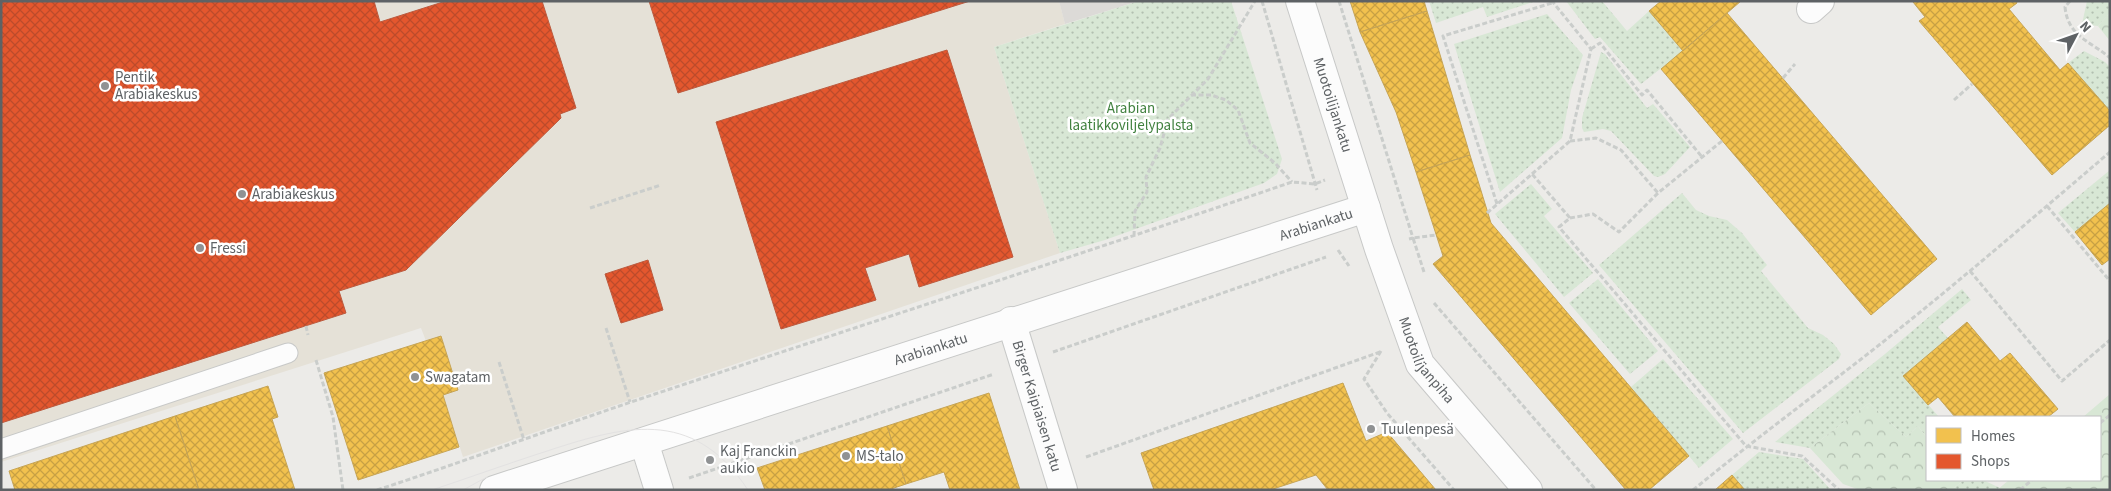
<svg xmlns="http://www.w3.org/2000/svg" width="2111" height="491" font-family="'Source Sans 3',sans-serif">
	<defs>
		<pattern id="grass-dots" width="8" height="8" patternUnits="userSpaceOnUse" patternTransform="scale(1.25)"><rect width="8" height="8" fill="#d8e7d5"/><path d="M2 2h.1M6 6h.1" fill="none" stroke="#b2bfb0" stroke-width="1.8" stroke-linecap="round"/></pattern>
		<pattern id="forest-crowns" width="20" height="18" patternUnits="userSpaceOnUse" patternTransform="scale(1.25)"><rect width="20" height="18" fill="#d8e7d5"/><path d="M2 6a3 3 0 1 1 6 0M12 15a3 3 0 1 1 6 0" fill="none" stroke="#b2bfb0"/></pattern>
		<pattern id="homes-cross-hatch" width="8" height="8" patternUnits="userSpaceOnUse" patternTransform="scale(1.25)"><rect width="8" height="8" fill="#f2c14e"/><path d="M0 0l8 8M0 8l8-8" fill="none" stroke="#c7a044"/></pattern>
		<pattern id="shops-cross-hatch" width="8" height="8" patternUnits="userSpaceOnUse" patternTransform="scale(1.25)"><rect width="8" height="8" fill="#e4572e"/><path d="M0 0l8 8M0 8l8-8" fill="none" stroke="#bc4b2b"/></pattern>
	</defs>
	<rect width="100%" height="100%" fill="#ecebe8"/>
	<path fill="#e5e1d7" d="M1 1H1059L1065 24 994 47 1060 253 463 457 443 395 458 389 441 336 426 341 421 328 1 462Z"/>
	<path fill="#dcdad7" d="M1059 1H1139L1065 24Z"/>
	<path fill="url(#grass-dots)" d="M1139 1H1231L1282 159 1277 174 1264 183 1105 240 1060 253 994 47Z
		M1429 1H1536L1487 17 1483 7 1436 23Z
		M1566 1H1602L1627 31 1649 11 1683 51 1641 84 1600 37 1595 39Z
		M2087 1H2110V13L2098 26 2082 24Z
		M1547 14 1583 55 1571 90 1562 138 1500 192 1454 44Z
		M2084 51 2105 62 2110 67V111L2068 63Z
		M1601 52 1605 54 1647 108 1653 104 1690 147 1665 174 1658 177 1654 176 1611 131 1603 129 1584 132 1582 128V118Z
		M2110 170V203L2075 232 2058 213Z
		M1531 184 1552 209 1544 216 1593 273 1564 297 1495 214Z
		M1682 193 1696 210 1709 216 1727 220 1742 233 1767 265 1761 271 1808 328 1823 335 1834 344 1841 354 1839 359 1743 433 1599 265Z
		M1598 279 1658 351 1630 374 1569 303Z
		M1962 289 1971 300 1938 327 1948 338 1903 376 1939 417H1927V438L1918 426 1906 437 1869 403 1810 448 1775 442 1885 354Z
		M1663 359 1733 439 1699 468 1631 387Z
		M1759 452 1803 459 1831 490H1745L1732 475Z
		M1964 480H1983L2000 488 1997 490H1951Z"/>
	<path fill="url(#forest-crowns)" d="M2110 13V41L2098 26Z
		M2110 394V490H1997L2009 480H2100V417H2083Z
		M1869 403 1906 437 1918 426 1927 438V480H1964L1951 490H1860L1843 484 1810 448Z"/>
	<path fill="url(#homes-cross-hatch)" stroke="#c6a455" d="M1350 1H1424L1427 11 1360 32Z
		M1661 1H1741L1683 51 1649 11Z
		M1914 1H2016L2017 3 2009 9 2060 70 2068 63 2110 111V125L2052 175 1919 21 1925 17 1913 2Z
		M1427 11 1470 155 1416 172 1396 112 1360 32Z
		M1727 13 1937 259 1871 315 1661 69Z
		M1470 155 1491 223 1689 456 1649 490H1626L1433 264 1443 256 1416 172Z
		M2110 203V259L2102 265 2075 232Z
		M1967 322 2000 361 2010 353 2058 409 2048 417H1955L1938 397 1928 405 1903 376Z
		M441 336 458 390 443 395 459 447 358 480 324 373Z
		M1343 383 1366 441 1387 432 1436 490H1328L1316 475 1270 490H1154L1141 453Z
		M268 386 278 417 272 419 295 490H199L175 416Z
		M989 393 1020 490H950L944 472 906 484 887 426Z
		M175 416 199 490H15L9 471Z
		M887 426 906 484 888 490H765L757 468Z
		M1732 475 1745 490H1715Z"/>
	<path fill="url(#shops-cross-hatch)" stroke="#bc5a3e" d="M1 1H374L380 22 446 1H542L576 108 560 114 561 118 406 270 339 291 346 313 1 423Z
		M649 1H970L678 93Z
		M947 50 1013 257 919 287 909 254 865 268 876 300 781 329 716 122Z
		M648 260 663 310 621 323 605 274Z"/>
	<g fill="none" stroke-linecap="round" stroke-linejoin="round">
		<defs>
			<path id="lane" d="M1 449 288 353"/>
			<g id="street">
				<path id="s1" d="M1300 1 1379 249 1420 364 1528 490"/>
				<path d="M1811 9 1820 1"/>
				<path id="s2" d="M1011 321 1063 490"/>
				<path d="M644 442 659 490"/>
			</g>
			<g id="secondary">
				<path id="s3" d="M494 490 1366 208"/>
			</g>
		</defs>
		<use href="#lane" stroke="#c7c8c7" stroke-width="21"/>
		<use href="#street" stroke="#c7c8c7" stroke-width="30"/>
		<use href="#secondary" stroke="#c7c8c7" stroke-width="30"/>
		<path stroke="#cacdcb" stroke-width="3" stroke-dasharray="5 2.5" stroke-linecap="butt" d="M1262 1 1317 190
			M1339 1 1413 238 1409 239
			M2070 1 2065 7C2068 37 2091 41 2110 58
			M1591 49 1600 43 1642 95 1647 90 1702 157
			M1783 78 1795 64
			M1191 95H1211L1226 100 1238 110 1250 143 1275 163 1292 182
			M1954 100 1972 84
			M1570 141 1596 138 1621 150 1658 193
			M1532 174 1570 141 1591 49 1552 1
			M1497 204 1443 36 1552 3
			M2047 206 2110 281
			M590 208 661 185
			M1487 213 1532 174 1570 218 1559 227 1746 446 1802 456 1839 490
			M1570 218 1593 214 1619 232 1658 193 1722 141
			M1134 236 1135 211 1147 192 1146 177 1160 148 1168 119 1208 79 1255 1
			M1338 250 1349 266
			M1970 271 2062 381 2110 340
			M1424 272 1413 238 1436 235
			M1434 303 1596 490
			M306 326 308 335
			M606 328 630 402
			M1381 351 1364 379 1387 413 1454 490
			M1053 352 1326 257
			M316 360 333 417 343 490
			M499 362 524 440
			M2100 423 2110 415
			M1086 457 1380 352
			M689 478 994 374
			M377 490C463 462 548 430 634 401 853 328 1073 257 1292 182L1315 184 1325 180
			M1693 490C1748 445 1804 403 1860 360 1946 293 2028 222 2110 152
			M2020 490 2032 480"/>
		<use href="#lane" stroke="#fcfcfc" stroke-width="19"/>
		<use href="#street" stroke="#fcfcfc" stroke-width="28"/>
		<use href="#secondary" stroke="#fcfcfc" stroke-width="28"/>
		<path stroke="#e3e2e2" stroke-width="1" d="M432 490C468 478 504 465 541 453 623 426 692 405 748 490
			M463 490 487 477"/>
	</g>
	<g fill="#909293" stroke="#fff" stroke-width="2">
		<circle cx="105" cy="86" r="5"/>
		<circle cx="242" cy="194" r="5"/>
		<circle cx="200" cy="248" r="5"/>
		<circle cx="415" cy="377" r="5"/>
		<circle cx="1371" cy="429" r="5"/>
		<circle cx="846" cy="456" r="5"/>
		<circle cx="710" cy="460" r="5"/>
	</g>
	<g text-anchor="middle" stroke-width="5" stroke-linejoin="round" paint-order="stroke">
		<g font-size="15" fill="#5e6265" stroke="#fff" text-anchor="start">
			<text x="115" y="82">Pentik<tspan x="115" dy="17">Arabiakeskus</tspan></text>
			<text x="252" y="199">Arabiakeskus</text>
			<text x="210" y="253">Fressi</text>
			<text x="425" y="382">Swagatam</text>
			<text x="1381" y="434">Tuulenpesä</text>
			<text x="720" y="456">Kaj Franckin<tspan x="720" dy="17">aukio</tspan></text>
			<text x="856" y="461">MS-talo</text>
		</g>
		<g font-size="15" fill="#5e6265" stroke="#fff">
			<text dy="5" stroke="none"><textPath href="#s1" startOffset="109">Muotoilijankatu</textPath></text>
			<text dy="5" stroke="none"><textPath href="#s3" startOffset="864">Arabiankatu</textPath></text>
			<text dy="5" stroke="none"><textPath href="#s3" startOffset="459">Arabiankatu</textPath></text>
			<text dy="5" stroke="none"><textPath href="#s1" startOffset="382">Muotoilijanpiha</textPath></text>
			<text dy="5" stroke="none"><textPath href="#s2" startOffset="89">Birger Kaipiaisen katu</textPath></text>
		</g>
		<g font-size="15" fill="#428240" stroke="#fff">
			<text x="1131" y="113">Arabian<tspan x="1131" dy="17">laatikkoviljelypalsta</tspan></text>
		</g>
	</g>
	<rect width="2111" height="491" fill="none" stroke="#5e6265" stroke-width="5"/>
	<rect x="1926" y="416" width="175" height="65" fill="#ffffff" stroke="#bfc0c1"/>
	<rect x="1936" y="428" width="25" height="15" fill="#f2c14e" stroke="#bfc0c1"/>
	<text x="1971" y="441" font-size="15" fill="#5e6265">Homes</text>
	<rect x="1936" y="454" width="25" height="15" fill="#e4572e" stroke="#bfc0c1"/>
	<text x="1971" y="466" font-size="15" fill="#5e6265">Shops</text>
	<g transform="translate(2076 35) rotate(49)" stroke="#ffffff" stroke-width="4" paint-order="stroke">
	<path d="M0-4L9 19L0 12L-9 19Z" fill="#5e6265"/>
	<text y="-8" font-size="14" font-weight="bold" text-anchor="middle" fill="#5e6265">N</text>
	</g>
</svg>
